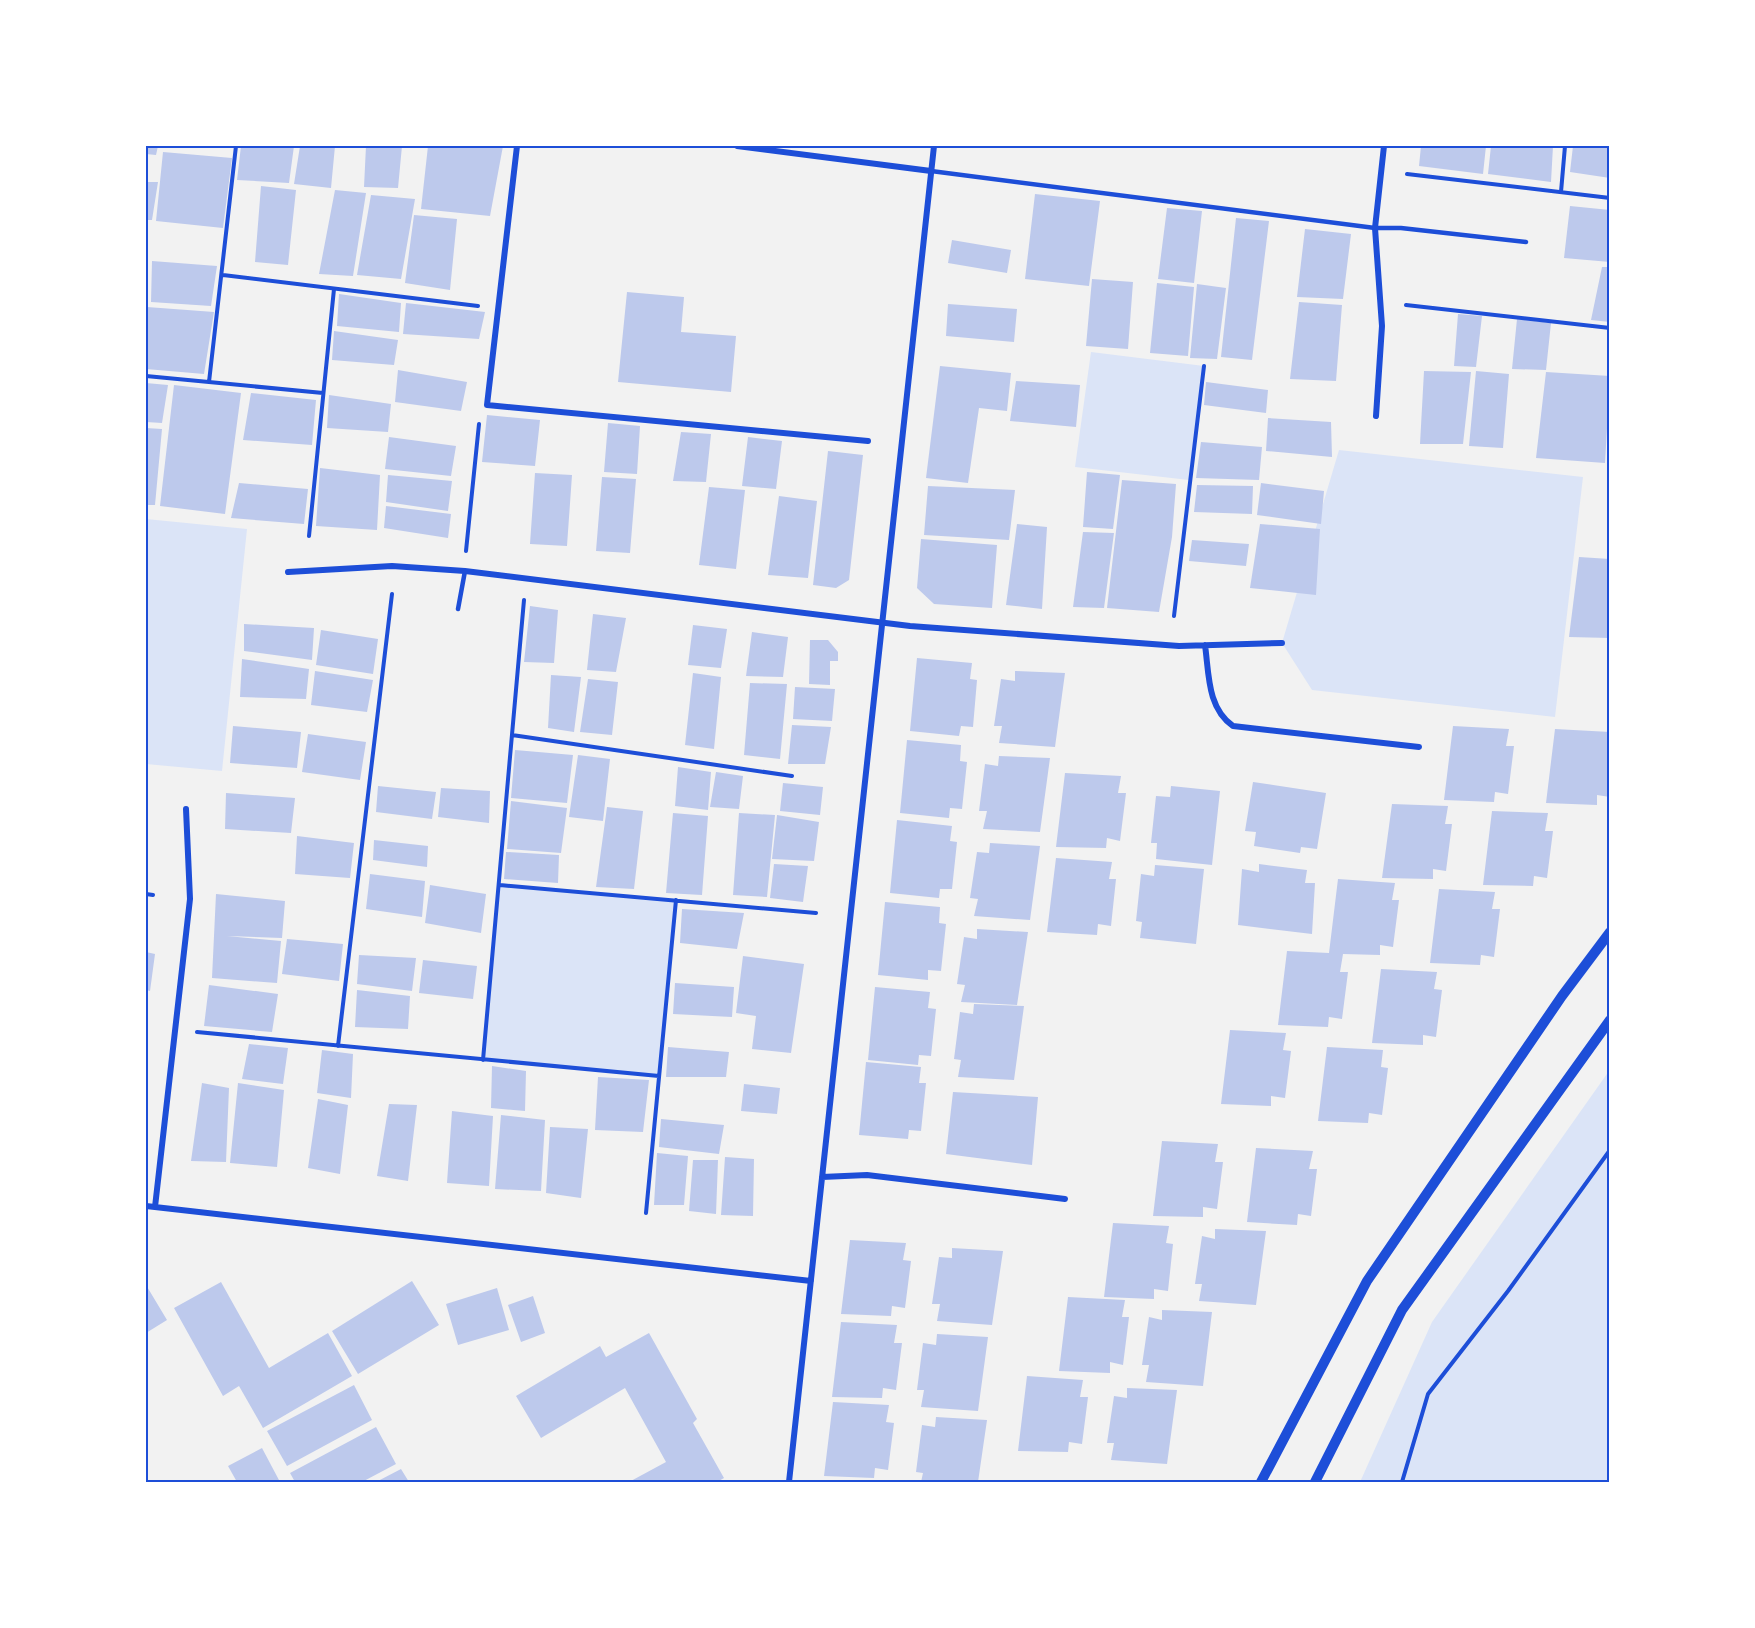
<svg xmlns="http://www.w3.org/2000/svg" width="1755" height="1628" font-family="Karla,sans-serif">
	<rect width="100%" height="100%" fill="#f2f2f2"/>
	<path fill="#dbe4f7" d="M1091 352 1204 366 1189 480 1075 467Z
		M1339 450 1583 477 1555 717 1312 690 1282 643Z
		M146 519 247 529 222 771 146 764Z
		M500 885 676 900 659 1076 483 1060Z
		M1609 1071V1482H1360L1432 1322Z"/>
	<path fill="#bdc9ec" d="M146 146H158L156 155 146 154Z
		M241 146H294L289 183 237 180Z
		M300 146H335L331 188 294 184Z
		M366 146H402L398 188 364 187Z
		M428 146H503L490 216 421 209Z
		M1421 146H1486L1483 174 1419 166Z
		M1491 146H1553L1551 182 1488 174Z
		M1573 146H1610V178L1570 172Z
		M163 152 232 158 223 228 156 221Z
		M146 182H158L152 220H146Z
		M261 186 296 190 288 265 255 262Z
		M335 190 366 193 353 276 319 274Z
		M1035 194 1100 201 1089 286 1025 279Z
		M371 195 415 199 401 279 357 275Z
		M1570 206 1610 210V262L1564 258Z
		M1167 208 1202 211 1194 283 1158 279Z
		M414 215 457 219 450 290 405 283Z
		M1236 218 1269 221 1252 360 1221 357Z
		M1305 229 1351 234 1343 299 1297 297Z
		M952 240 1011 250 1007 273 948 263Z
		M152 261 217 266 211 306 151 302Z
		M1602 267H1610V322L1591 320Z
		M1092 279 1133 282 1128 349 1086 346Z
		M1157 283 1194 287 1188 356 1150 353Z
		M1197 284 1226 288 1217 359 1190 358Z
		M627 292 684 297 681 332 736 336 731 392 618 382Z
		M339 294 401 303 399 332 337 326Z
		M1299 302 1342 305 1336 381 1290 379Z
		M406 303 485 312 479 339 403 334Z
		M948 304 1017 309 1014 342 946 336Z
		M147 307 214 312 204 374 146 369Z
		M1458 314 1482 316 1476 367 1454 366Z
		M1517 319 1551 323 1546 370 1512 369Z
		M334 331 398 340 394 365 332 360Z
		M940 366 1011 373 1007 411 979 408 968 483 926 478Z
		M398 370 467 382 461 411 395 402Z
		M1424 371 1471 372 1463 444H1420Z
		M1476 371 1509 374 1503 448 1469 446Z
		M1546 372 1610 376 1605 463 1536 458Z
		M1016 381 1080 385 1076 427 1010 421Z
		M1206 382 1268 390 1266 413 1204 405Z
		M146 383 168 385 162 423 146 422Z
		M174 385 241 393 225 514 160 506Z
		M251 393 316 400 312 445 243 440Z
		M329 395 391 404 388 432 327 428Z
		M487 415 540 420 535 466 482 462Z
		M1268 418 1331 422 1332 457 1266 451Z
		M608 423 640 426 637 474 604 472Z
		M146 428 162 429 155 505H146Z
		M681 432 711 434 706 482 673 481Z
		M389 437 456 446 451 476 385 469Z
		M748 437 782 441 776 489 742 486Z
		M1201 442 1262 447 1259 480 1196 478Z
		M828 451 863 455 849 580 836 588 813 585Z
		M320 468 380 475 377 530 316 526Z
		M1087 472 1120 475 1113 529 1083 527Z
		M535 473 572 475 567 546 530 544Z
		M388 475 452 481 448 511 386 502Z
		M602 477 636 479 630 553 596 551Z
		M1122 480 1176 484 1172 537 1159 612 1107 608Z
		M239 483 308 489 304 524 231 518Z
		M1261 483 1324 491 1321 524 1257 515Z
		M1197 485 1253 486 1252 514 1194 512Z
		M928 486 1015 490 1009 540 924 535Z
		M709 487 745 490 736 569 699 565Z
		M779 496 817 501 808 578 768 575Z
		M386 506 451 514 448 538 384 528Z
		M1017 524 1047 527 1042 609 1006 605Z
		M1260 524 1320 529 1316 595 1250 588Z
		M1083 532 1114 533 1104 608 1073 607Z
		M921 539 997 545 992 608 934 604 917 588Z
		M1192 540 1249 544 1246 566 1189 561Z
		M1579 557 1610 559V638L1569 637Z
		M530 606 558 610 554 663 524 662Z
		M593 614 626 618 616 672 587 670Z
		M244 624 314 628 312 660 244 651Z
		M693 625 727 629 721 668 688 665Z
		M321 630 378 639 373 674 316 665Z
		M752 632 788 637 783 677 746 676Z
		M810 640H828L838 652V661H830V685L809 684Z
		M917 658 972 663 970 679 977 680 973 727 961 726 959 736 910 731Z
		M242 659 309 669 306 699 240 697Z
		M315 671 373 680 367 712 311 705Z
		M1015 671 1065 673 1055 747 999 743 1002 726H994L1001 679 1015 681Z
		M693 673 721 677 714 749 685 745Z
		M551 675 581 677 574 732 548 728Z
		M588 679 618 682 612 735 580 732Z
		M750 683 787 684 780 759 744 755Z
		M795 687 835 689 832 721 793 719Z
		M792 725 831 727 825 764H788Z
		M233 726 301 732 297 768 230 763Z
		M1453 726 1509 729 1506 746H1514L1508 794 1495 792 1494 802 1444 800Z
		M1555 729 1610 732V797L1597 795V805L1546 803Z
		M308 734 366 742 360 780 302 772Z
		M907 740 961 745 960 761 967 762 962 809 950 808 949 818 900 813Z
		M515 750 573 755 567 803 511 798Z
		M578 755 610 759 603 821 569 817Z
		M999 756 1050 758 1040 832 983 829 987 811H979L985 764 998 766Z
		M678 767 711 772 708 810 675 806Z
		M716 772 743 776 739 809 710 807Z
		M1065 773 1121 776 1118 793H1126L1120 841 1107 838 1106 848 1056 847Z
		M1253 782 1326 793 1317 849 1301 847 1300 853 1254 846 1256 832 1245 831Z
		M783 783 823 787 820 815 780 811Z
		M378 786 436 792 432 819 376 812Z
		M1171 786 1220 791 1212 865 1156 859 1157 843H1151L1156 796 1170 797Z
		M441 788 490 791 489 823 438 817Z
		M226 793 295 798 291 833 225 829Z
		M511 801 567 808 561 853 507 849Z
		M1392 804 1448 806 1445 824H1452L1446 871 1433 869V879L1382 878Z
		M607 807 643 811 634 889 596 887Z
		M1492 811 1548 813 1545 831H1553L1547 878 1534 876 1533 886 1483 885Z
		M673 813 708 816 702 895 666 893Z
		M739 813 775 815 767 897 733 895Z
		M777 815 819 822 814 861 772 859Z
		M897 820 952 826 950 841 957 842 952 889H940L939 898 890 893Z
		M297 836 354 843 350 878 295 874Z
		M374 840 428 846 427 867 373 860Z
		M990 843 1040 846 1030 920 974 916 978 899 970 898 977 852 989 853Z
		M506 852 559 855 558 883 504 879Z
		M1056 858 1112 862 1109 879H1116L1111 926 1098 924 1097 935 1047 932Z
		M774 864 808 866 803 902 770 898Z
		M1259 864 1307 870 1305 883H1315L1312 934 1238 925 1242 869 1259 872Z
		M1155 865 1204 869 1196 944 1140 938 1142 922 1136 921 1141 874 1154 876Z
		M370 874 425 881 422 917 366 909Z
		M1338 879 1395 883 1392 900H1399L1393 947 1380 945V955L1343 954 1340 972H1348L1342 1019 1329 1017 1328 1027 1278 1025 1287 951 1329 953Z
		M430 885 486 894 481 933 425 923Z
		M1439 889 1495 892 1492 909H1500L1494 957 1481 955 1480 965 1430 963Z
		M216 894 285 901 282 938 227 936 281 941 277 983 212 978Z
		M885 902 940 907 939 923 946 924 941 971 928 970V980L878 975Z
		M682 909 744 913 737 949 680 943Z
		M977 929 1028 932 1017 1005 961 1002 965 985 957 984 964 937 977 939Z
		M287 939 343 944 339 981 282 974Z
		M146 952 155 954 150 991 146 990Z
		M359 955 416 958 412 991 357 984Z
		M743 956 804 964 791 1053 752 1049 756 1016 736 1013Z
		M423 960 477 966 473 999 419 993Z
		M1381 969 1437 972 1434 989 1442 990 1436 1037 1423 1035V1045L1372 1043Z
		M675 983 734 987 732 1017 673 1014Z
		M209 985 278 994 272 1032 204 1026Z
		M875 987 930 992 928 1008 936 1009 931 1056 919 1055 918 1065 868 1060Z
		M357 990 410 996 408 1029 355 1027Z
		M974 1004 1024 1006 1014 1080 958 1077 961 1060 954 1059 960 1012 973 1014Z
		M1230 1030 1286 1033 1283 1050 1291 1051 1285 1098 1271 1096V1106L1221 1104Z
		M249 1044 288 1048 283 1084 242 1079Z
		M668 1047 729 1052 726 1077H666Z
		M1327 1047 1383 1050 1381 1067 1388 1068 1382 1115 1369 1113 1368 1123 1318 1121Z
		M322 1050 353 1054 351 1098 317 1093Z
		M866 1062 921 1067 919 1083H926L921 1131 909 1130 908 1139 859 1135Z
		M492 1066 526 1071 525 1111 491 1108Z
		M598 1077 649 1080 643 1132 595 1130Z
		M202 1083 229 1088 226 1162 191 1161Z
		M238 1083 284 1090 277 1167 230 1163Z
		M744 1084 780 1088 777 1114 741 1111Z
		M953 1092 1038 1097 1032 1165 946 1154Z
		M318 1099 348 1105 340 1174 308 1168Z
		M389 1104 417 1105 408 1181 377 1176Z
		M452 1111 493 1116 489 1186 447 1183Z
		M501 1115 545 1120 541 1191 495 1189Z
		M661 1119 724 1125 719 1154 659 1147Z
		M550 1127 588 1129 581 1198 546 1193Z
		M1162 1141 1218 1144 1215 1162H1223L1217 1209 1203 1207V1217L1153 1216Z
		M1256 1148 1313 1151 1309 1169H1317L1311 1216 1298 1214 1297 1225 1247 1222Z
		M657 1153 688 1156 684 1205H654Z
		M725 1157 754 1159 753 1216 721 1215Z
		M693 1160H718L716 1214 689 1211Z
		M1113 1223 1169 1226 1166 1243 1173 1244 1168 1291 1154 1289V1299L1104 1297Z
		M1215 1229 1266 1231 1256 1305 1199 1301 1202 1284H1195L1202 1236 1215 1239Z
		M850 1240 906 1243 903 1260 911 1261 905 1308 892 1306 891 1316 841 1314Z
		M952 1248 1003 1251 992 1325 937 1321 940 1304H932L939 1257 952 1258Z
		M412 1281 439 1325 358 1374 332 1331Z
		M221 1282 269 1368 328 1333 352 1376 263 1428 239 1386 223 1396 174 1308Z
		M146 1285 167 1320 146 1333Z
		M497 1288 509 1330 458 1345 446 1304Z
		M533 1296 545 1333 521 1342 508 1305Z
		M1068 1297 1125 1300 1122 1317H1129L1123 1365 1110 1362V1373L1059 1371Z
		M1162 1310 1212 1312 1203 1386 1146 1382 1149 1365H1142L1149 1317 1162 1320Z
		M841 1322 897 1325 894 1343H902L896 1390 883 1388 882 1398 832 1397Z
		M649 1333 697 1419 693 1423 724 1478 717 1482H629L666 1462 625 1388 541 1438 516 1396 600 1346 606 1357Z
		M937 1334 988 1337 978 1411 921 1407 924 1390H917L923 1343 936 1345Z
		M1027 1376 1083 1380 1080 1397H1088L1082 1444 1069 1442 1068 1452 1018 1451Z
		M354 1385 372 1420 287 1466 267 1431Z
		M1127 1388 1177 1390 1167 1464 1111 1460 1114 1443H1107L1114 1396 1127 1398Z
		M833 1402 889 1405 886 1422 894 1423 888 1470 875 1468 874 1478 824 1476Z
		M936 1417 987 1420 978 1482H921L923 1473 916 1472 922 1425 935 1427Z
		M376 1427 396 1464 362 1482H295L290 1473Z
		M262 1448 280 1482H237L228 1466Z
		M401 1469 409 1482H376Z"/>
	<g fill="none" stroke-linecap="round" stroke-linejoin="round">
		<path stroke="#1d4ed8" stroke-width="4" d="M1407 174 1610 198
			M1561 192 1565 146
			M223 275 478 306
			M1406 305 1610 328
			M146 376 323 393
			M209 382 236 146
			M309 536 334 289
			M466 551 479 424
			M1174 616 1204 366
			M512 735 792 776
			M500 885 816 913
			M146 894 153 895
			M197 1032 659 1076
			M338 1046 392 594
			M483 1060 524 600
			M646 1213 676 900
			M1402 1482 1428 1394 1508 1291 1610 1150"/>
		<path stroke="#1d4ed8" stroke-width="4.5" d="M931 171 1375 228H1401L1526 242
			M458 609 465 571"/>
		<path stroke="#1d4ed8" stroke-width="6" d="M517 146 487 405 868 441
			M737 146 931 171
			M1376 416 1382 326 1375 228 1384 146
			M288 572 392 566 465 571 910 626 1179 646 1282 643
			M1205 645C1209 673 1207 708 1233 726L1419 747
			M822 1177 867 1175 1065 1199
			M146 1206 811 1281
			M155 1207 190 899 186 809
			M789 1482 934 146"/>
		<path stroke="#1d4ed8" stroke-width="10" d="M1261 1482 1367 1281 1562 996 1610 932
			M1315 1482 1402 1310 1610 1020"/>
	</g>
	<rect width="1755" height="1628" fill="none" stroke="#ffffff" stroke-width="294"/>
	<rect x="147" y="147" width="1461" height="1334" fill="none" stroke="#1d4ed8" stroke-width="2"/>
</svg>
